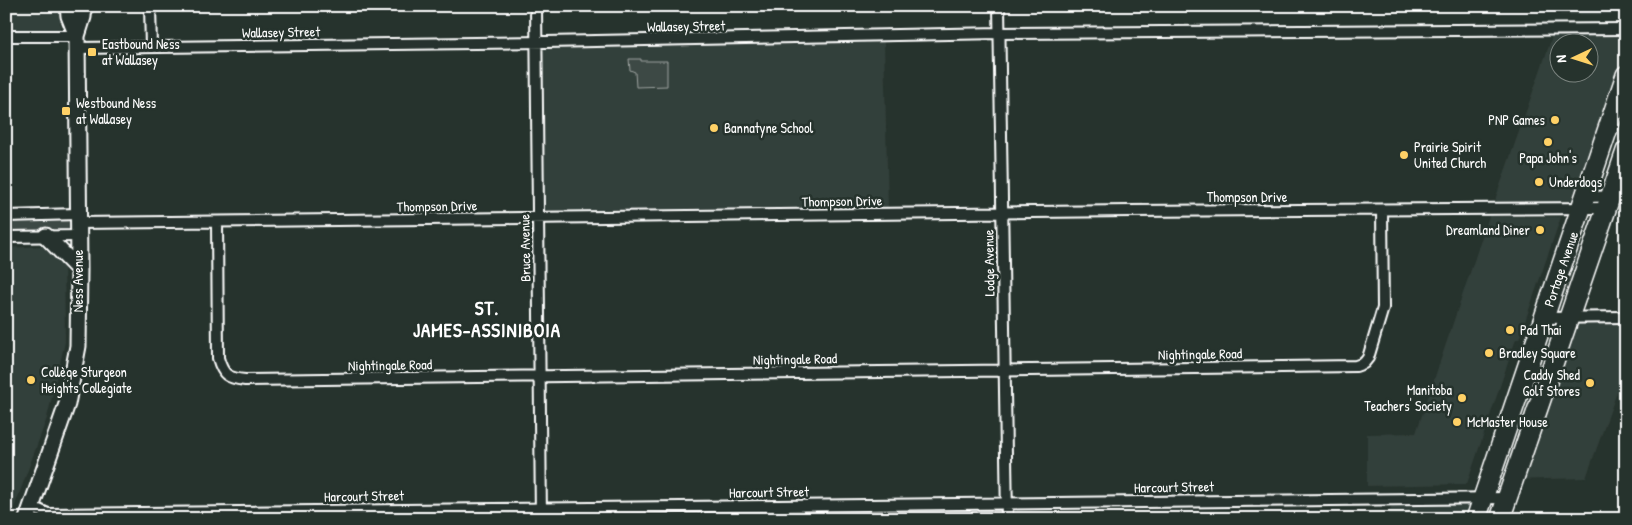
<svg xmlns="http://www.w3.org/2000/svg" width="1632" height="525" font-family="'Patrick Hand',sans-serif">
	<rect width="100%" height="100%" fill="#26332d"/>
	<filter id="ink" filterUnits="userSpaceOnUse"><feTurbulence type="fractalNoise" baseFrequency=".02" numOctaves="2"/><feDisplacementMap in="SourceGraphic" scale="10" xChannelSelector="R" yChannelSelector="G"/><feConvolveMatrix kernelMatrix="1 2 1 2 8 2 1 2 1" color-interpolation-filters="sRGB"/></filter>
	<g filter="url(#ink)">
		<path fill="#333f3a" fill-rule="evenodd" d="M6 6H60V36H6Z
			M1563 6H1626V14L1560 15Z
			M1552 29H1626V75L1581 209 1494 207 1496 197 1551 40ZM1560 42H1590V72H1560Z
			M884 42 888 208 543 211 541 47Z
			M1489 216 1561 217 1519 339H1516L1467 484 1367 486V434L1416 433Z
			M64 245 65 342 47 418 10 519H6V248Z
			M1626 317V367L1586 478 1513 480 1569 318Z
			M1483 498 1476 519H1387L1394 499Z"/>
		<path fill="#3e4944" stroke="#9ea4a2" d="M629 59H641V61H667V86L636 87 635 72 630 70Z
			M78 214V236L6 237V216Z"/>
		<g fill="none" stroke-linecap="round" stroke-linejoin="round">
			<defs>
				<path id="street" d="M150 6 151 47
					M536 6 541 519
					M999 6 1007 519
					M6 36H77
					M77 48 546 42 1000 33 1626 29
					M1585 197 1626 196
					M6 216 78 214
					M217 222 218 358C223 375 227 378 245 380L1356 366 1364 363 1368 358 1383 308 1382 210
					M78 223 1130 211 1606 208
					M6 237 78 236
					M1544 318 1626 317
					M32 507 48 514 1508 498"/>
				<path id="secondary" d="M68 6 69 16 77 36
					M46 236 79 270
					M27 519 67 404 78 346 79 270 77 36 83 17 84 6"/>
				<path id="highway" d="M1476 519 1626 75
					M1500 519 1626 151"/>
			</defs>
			<use href="#street" stroke="#fff" stroke-width="14"/>
			<use href="#secondary" stroke="#fff" stroke-width="19"/>
			<use href="#highway" stroke="#fff" stroke-width="22"/>
			<use href="#street" stroke="#26332d" stroke-width="10"/>
			<use href="#secondary" stroke="#26332d" stroke-width="15"/>
			<use href="#highway" stroke="#26332d" stroke-width="19"/>
		</g>
	</g>
	<g fill="#ffd166" stroke="#26332d" stroke-width="2">
		<rect x="87" y="47" width="10" height="10" rx="2.5"/>
		<rect x="61" y="106" width="10" height="10" rx="2.5"/>
		<circle cx="1555" cy="120" r="5"/>
		<circle cx="714" cy="128" r="5"/>
		<circle cx="1548" cy="142" r="5"/>
		<circle cx="1404" cy="155" r="5"/>
		<circle cx="1539" cy="182" r="5"/>
		<circle cx="1540" cy="230" r="5"/>
		<circle cx="1510" cy="330" r="5"/>
		<circle cx="1489" cy="353" r="5"/>
		<circle cx="31" cy="380" r="5"/>
		<circle cx="1590" cy="383" r="5"/>
		<circle cx="1462" cy="398" r="5"/>
		<circle cx="1457" cy="422" r="5"/>
	</g>
	<g text-anchor="middle" stroke-width="5" stroke-linejoin="round" paint-order="stroke">
		<g font-size="14" fill="#fff" stroke="#26332d">
			<text transform="translate(686 26) rotate(-1)" y="5">Wallasey Street</text>
			<text transform="translate(281 32) rotate(-1)" y="5">Wallasey Street</text>
			<text x="1247" y="202">Thompson Drive</text>
			<text transform="translate(842 201) rotate(-1)" y="5">Thompson Drive</text>
			<text transform="translate(437 206) rotate(-1)" y="5">Thompson Drive</text>
			<text transform="translate(525 248) rotate(-91)" y="5">Bruce Avenue</text>
			<text transform="translate(989 263) rotate(-91)" y="5">Lodge Avenue</text>
			<text transform="translate(1561 269) rotate(-71)" y="5">Portage Avenue</text>
			<text transform="translate(78 281) rotate(-90)" y="5">Ness Avenue</text>
			<text transform="translate(1200 354) rotate(-1)" y="5">Nightingale Road</text>
			<text transform="translate(795 359) rotate(-1)" y="5">Nightingale Road</text>
			<text transform="translate(390 365) rotate(-1)" y="5">Nightingale Road</text>
			<text transform="translate(1174 487) rotate(-1)" y="5">Harcourt Street</text>
			<text transform="translate(769 492) rotate(-1)" y="5">Harcourt Street</text>
			<text transform="translate(364 496) rotate(-1)" y="5">Harcourt Street</text>
		</g>
		<g font-size="14" fill="#fff" stroke="#26332d" text-anchor="start">
			<text x="102" y="49">Eastbound Ness<tspan x="102" dy="16">at Wallasey</tspan></text>
			<text x="76" y="108">Westbound Ness<tspan x="76" dy="16">at Wallasey</tspan></text>
			<text x="1545" y="125" text-anchor="end">PNP Games</text>
			<text x="724" y="133">Bannatyne School</text>
			<text x="1414" y="152">Prairie Spirit<tspan x="1414" dy="16">United Church</tspan></text>
			<text x="1548" y="163" text-anchor="middle">Papa John's</text>
			<text x="1549" y="187">Underdogs</text>
			<text x="1530" y="235" text-anchor="end">Dreamland Diner</text>
			<text x="1520" y="335">Pad Thai</text>
			<text x="1499" y="358">Bradley Square</text>
			<text x="41" y="377">Collège Sturgeon<tspan x="41" dy="16">Heights Collegiate</tspan></text>
			<text x="1580" y="380" text-anchor="end">Caddy Shed<tspan x="1580" dy="16">Golf Stores</tspan></text>
			<text x="1452" y="395" text-anchor="end">Manitoba<tspan x="1452" dy="16">Teachers' Society</tspan></text>
			<text x="1467" y="427">McMaster House</text>
		</g>
		<g font-size="19" font-weight="bold" letter-spacing="1" fill="#fff" stroke="#26332d">
			<text x="487" y="315">ST.<tspan x="487" dy="22">JAMES-ASSINIBOIA</tspan></text>
		</g>
	</g>
	<rect width="1632" height="525" fill="none" stroke="#26332d" stroke-width="25"/>
	<rect x="12" y="12" width="1607" height="500" fill="none" stroke="#fff" stroke-width="2" filter="url(#ink)"/>
	<g transform="translate(1574 58) rotate(266)"><circle r="24" fill="#26332d" stroke="#7d8581"/>
	<path d="M0-4L9 19L0 12L-9 19Z" fill="#ffd166"/>
	<text y="-8" font-size="14" font-weight="bold" text-anchor="middle" fill="#ffffff">N</text>
	</g>
</svg>
